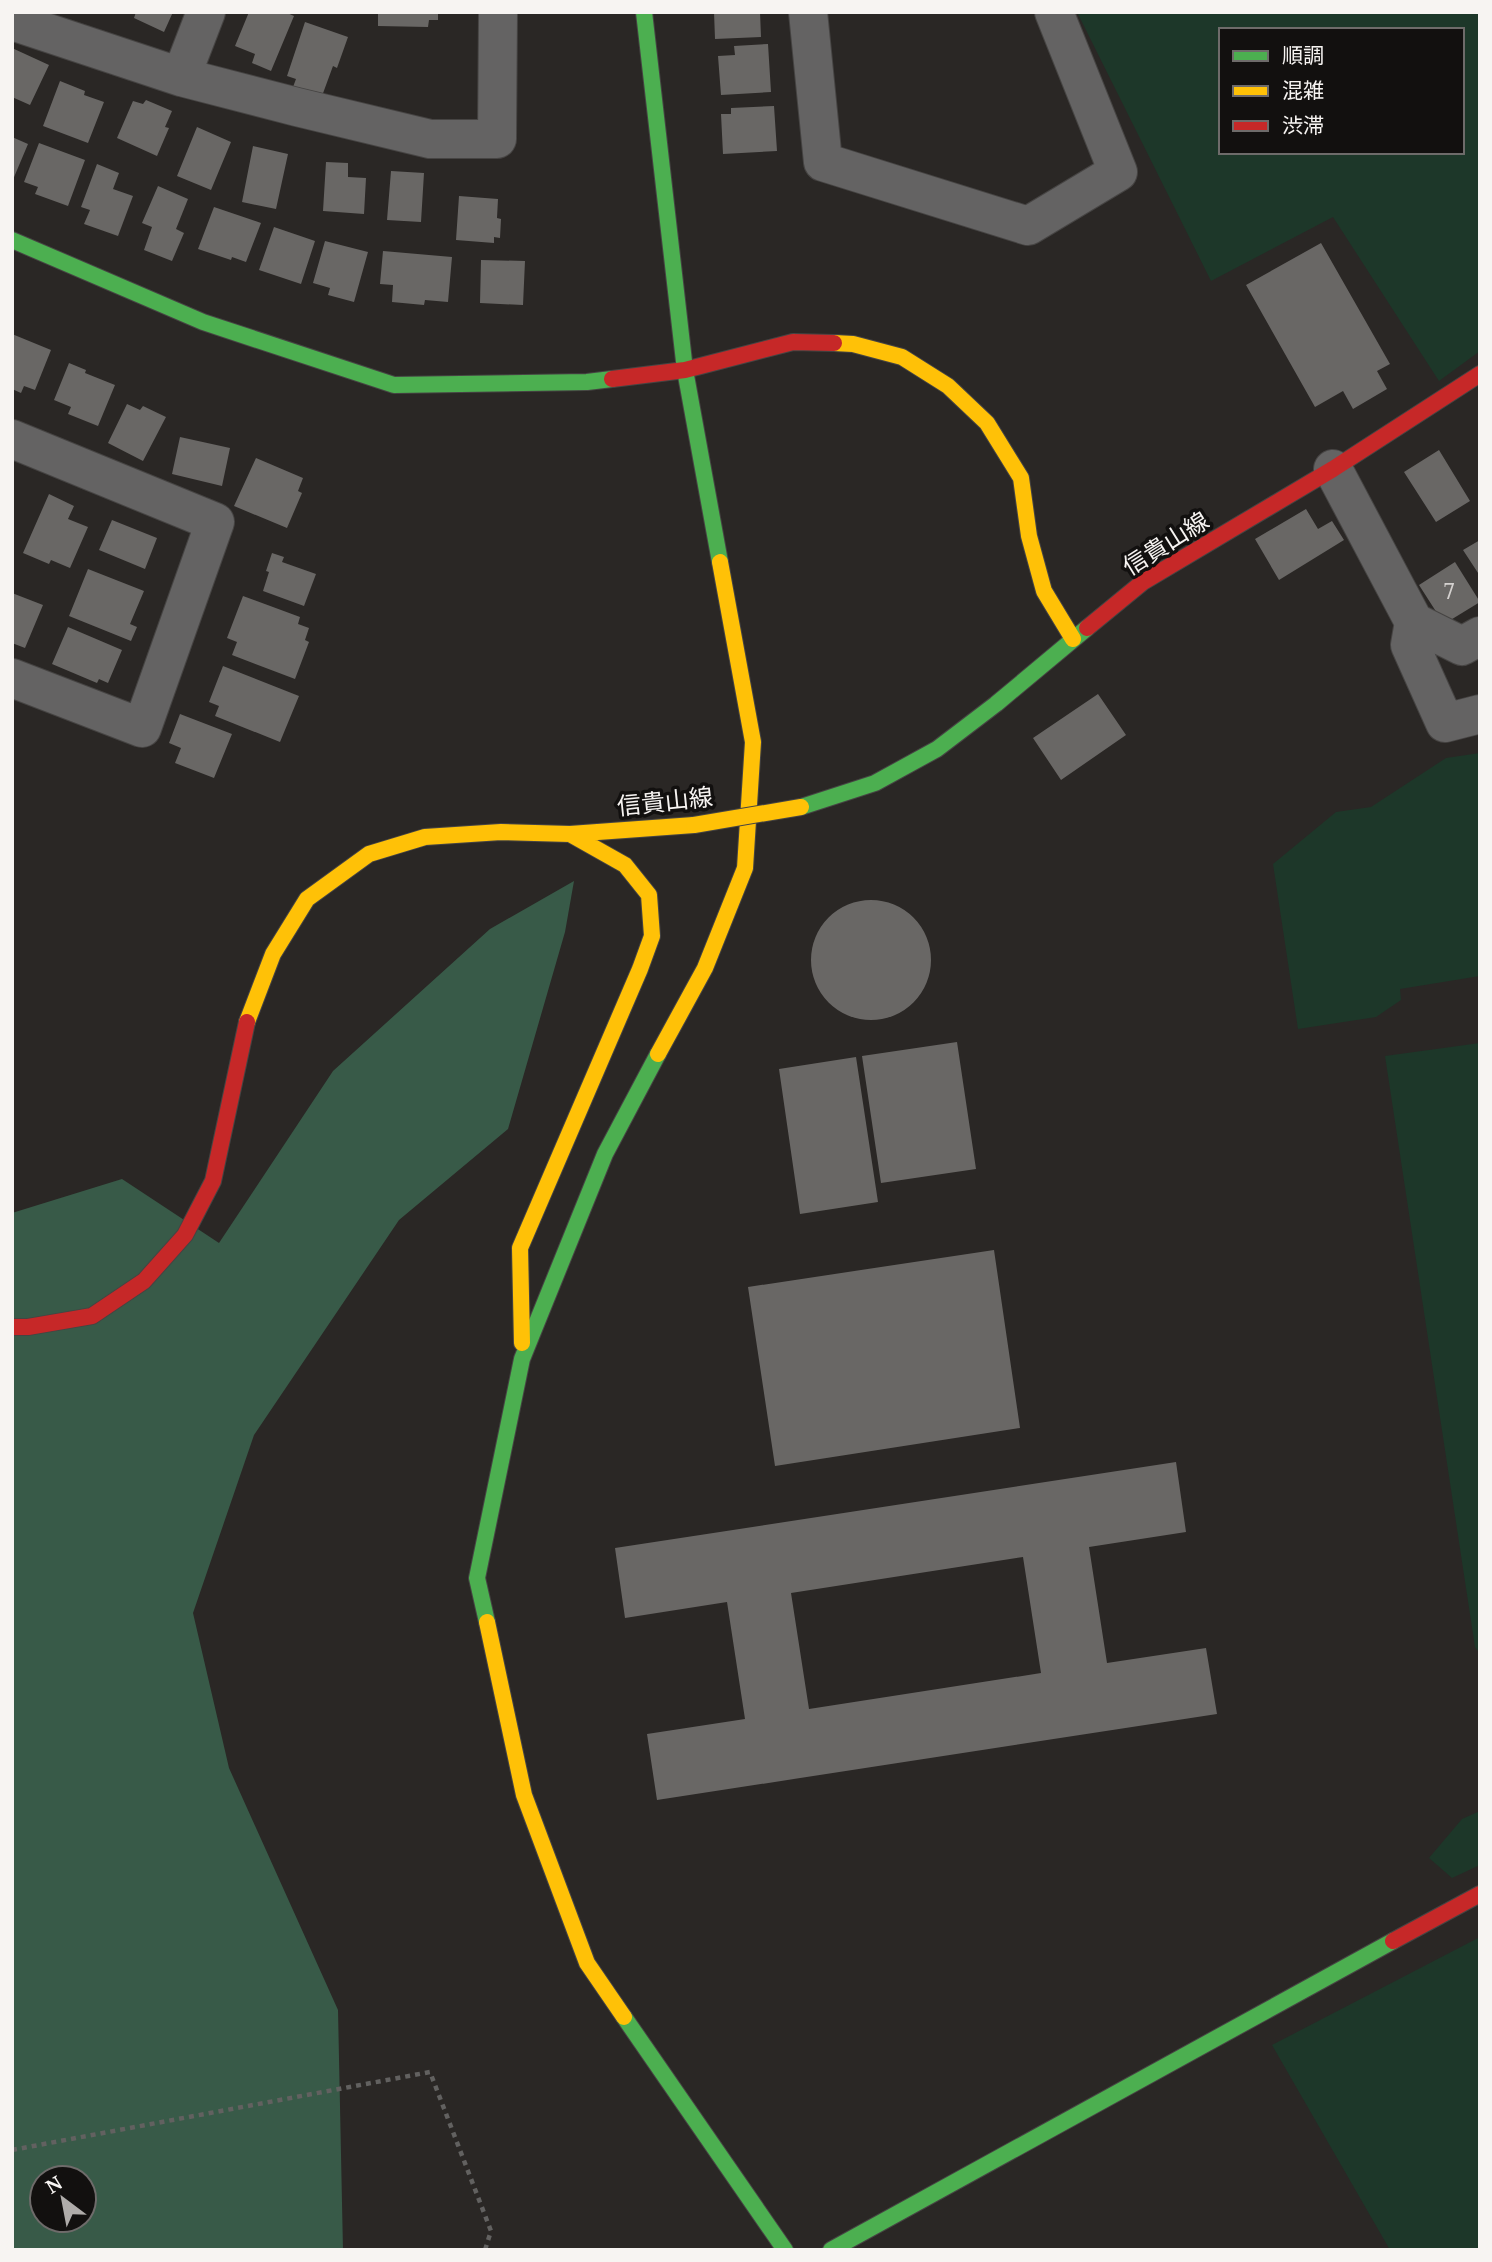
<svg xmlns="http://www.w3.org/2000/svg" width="1492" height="2262" font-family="'Noto Serif','Noto Sans JP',serif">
	<rect width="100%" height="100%" fill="#2a2725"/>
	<path fill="#1d3729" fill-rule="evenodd" d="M1077 12H1480V351L1439 381 1333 217 1211 281ZM1221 30H1462V152H1221Z
		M1480 753V976L1400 989 1401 1000 1376 1017 1298 1029 1273 864 1336 812 1371 807 1446 758Z
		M1480 1043V1654L1475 1647 1385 1056Z
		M1480 1811V1865L1452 1878 1429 1858 1462 1819Z
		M1480 1937V2250H1390L1272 2045Z"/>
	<path fill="#385a48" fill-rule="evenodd" d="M574 881 565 932 508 1129 399 1220 254 1435 193 1613 229 1768 338 2010 343 2250H12V1213L122 1179 219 1243 333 1071 490 929ZM42 2178H84V2220H42Z"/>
	<path fill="#696765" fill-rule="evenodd" d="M136 12H173L164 32 134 18Z
		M249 12H285L294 16 271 71 252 63 255 54 235 46Z
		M378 12H438V20H429L428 27 378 26Z
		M714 12H760L761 37 715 39Z
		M305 22 348 37 337 68 333 66 322 96 293 87 296 79 287 76Z
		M768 44 771 92 721 95 718 56 735 55 734 46Z
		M12 48 49 65 30 105 12 97Z
		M60 81 85 91 84 95 104 102 88 143 43 126Z
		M146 100 172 111 165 127 169 128 157 156 117 138 133 101 143 104Z
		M774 106 777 151 723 154 721 114H731V108Z
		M197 127 231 142 211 190 177 176Z
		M12 137 28 144 12 182Z
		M39 143 85 160 68 206 35 194 38 187 24 182Z
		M253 146 288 154 276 209 242 202Z
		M326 162 348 163V177L366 178 364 214 323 211Z
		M97 164 119 173 113 189 133 196 118 236 84 224 90 210 81 207Z
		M391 171 424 173 421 222 387 220Z
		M158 186 188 199 176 229 184 233 172 261 144 250 152 227 142 223Z
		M459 196 498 199 497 218 501 219 500 238 494 237V243L456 240Z
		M214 207 261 223 246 262 232 257 231 260 198 249Z
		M274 227 315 241 301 284 259 270Z
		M325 241 368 252 354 302 328 295 330 288 313 283Z
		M1321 243 1390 364 1377 371 1387 389 1353 409 1343 391 1315 407 1246 285Z
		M383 251 452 257 448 302 425 300 424 305 392 302 393 285 380 284Z
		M481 260 525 261 523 305 480 303Z
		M12 334 51 350 35 390 24 386 21 393 12 389Z
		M69 363 86 370 85 373 115 385 98 426 68 414 71 407 54 400Z
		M127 404 140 410 143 406 166 417 143 461 108 443Z
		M180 437 230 448 222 486 172 474Z
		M1439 450 1470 501 1436 522 1404 472Z
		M256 458 303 478 298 491 302 493 287 528 234 506Z
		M49 494 74 506 68 519 88 527 70 568 51 560 49 564 23 553Z
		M1306 509 1318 529 1332 521 1344 540 1279 580 1255 539Z
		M112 520 157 538 145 569 99 550Z
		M1480 540V576L1463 550Z
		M272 553 284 557 282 562 316 574 304 606 263 591 269 572 266 571Z
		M1455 562 1480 602 1444 624 1419 585Z
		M88 569 144 591 130 624 137 627 131 641 69 616Z
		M12 593 43 605 25 648 12 643Z
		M243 596 300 617 298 624 309 628 305 640 309 642 295 679 232 655 237 642 227 638Z
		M68 627 122 650 108 683 99 679 97 683 52 664Z
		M223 666 299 696 280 742 215 716 219 706 209 702Z
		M1098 694 1126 735 1061 780 1033 738Z
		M180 714 232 734 214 778 175 763 181 748 169 743Z
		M811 960a60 60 0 1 1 120 0a60 60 0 1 1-120 0Z
		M957 1042 976 1169 881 1183 862 1056Z
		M856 1057 878 1202 800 1214 779 1069Z
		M994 1250 1020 1428 775 1466 748 1287Z
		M1176 1462 1186 1532 1089 1547 1107 1663 1206 1648 1217 1714 657 1800 647 1734 745 1719 727 1602 625 1618 615 1548ZM1023 1557 1041 1673 809 1709 791 1593Z"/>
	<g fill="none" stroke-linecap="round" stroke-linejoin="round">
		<defs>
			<path id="street" d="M808 12 823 162 1028 226 1118 172 1054 12
				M12 21 181 77 297 107 430 139H497L498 12
				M181 77 206 12
				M12 439 215 522 142 728 12 678
				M1333 469 1414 622 1462 646 1480 636
				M1414 622 1410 645 1445 723 1480 714"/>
			<path id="fast" d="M644 12 685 370 720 562
				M12 240 203 322 394 385 587 382 612 379
				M801 807 875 783 937 749 996 704 1087 628
				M487 1622 477 1578 522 1359 605 1154 658 1054
				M624 2017 785 2250
				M831 2250 1393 1941"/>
			<path id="slow" d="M834 343 853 344 902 357 948 386 987 423 1021 478 1029 536 1044 591 1073 639
				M247 1022 273 954 307 899 369 854 425 837 501 832 570 834 694 825
				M658 1054 705 968 745 868 753 742 720 562
				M522 1343 520 1248 640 969 652 936 649 895 625 865 570 834
				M487 1622 524 1795 587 1963 624 2017"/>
			<path id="jam" d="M612 379 685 370 793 342 834 343
				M1087 628 1143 582 1333 469 1480 374
				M12 1327H28L92 1316 144 1281 185 1235 213 1181 247 1022
				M1393 1941 1480 1894"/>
		</defs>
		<use href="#street" stroke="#464443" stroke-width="40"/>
		<use href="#fast" stroke="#464443" stroke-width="18"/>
		<use href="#slow" stroke="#464443" stroke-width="18"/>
		<use href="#jam" stroke="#464443" stroke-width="18"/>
		<path stroke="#626160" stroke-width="4.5" stroke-dasharray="5 5" stroke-linecap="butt" d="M12 2150 430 2072 491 2231 485 2250"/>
		<use href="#street" stroke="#646363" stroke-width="38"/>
		<use href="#fast" stroke="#4caf50" stroke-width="16"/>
		<use href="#slow" stroke="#ffc107" stroke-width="16"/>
		<use href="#jam" stroke="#c62828" stroke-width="16"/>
		<defs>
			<path id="slow-bridge" d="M694 825 801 807"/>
		</defs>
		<use href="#slow-bridge" stroke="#464443" stroke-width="18" stroke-linecap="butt"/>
		<use href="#slow-bridge" stroke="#ffc107" stroke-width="16"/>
	</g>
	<g text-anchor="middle" stroke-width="7" stroke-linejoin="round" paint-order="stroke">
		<g font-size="21" fill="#d4d1cf">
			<text x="1449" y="599">7</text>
		</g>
		<g font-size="24" fill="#f7f4f2" stroke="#12100f">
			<text transform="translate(1166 544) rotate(-32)" y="8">信貴山線</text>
			<text transform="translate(665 802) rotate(-6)" y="8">信貴山線</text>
		</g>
	</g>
	<rect width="1492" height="2262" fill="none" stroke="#f7f4f2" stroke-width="28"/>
	<rect x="1219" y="28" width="245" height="126" fill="#12100f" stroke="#6e6b6a" stroke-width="2"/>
	<rect x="1233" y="51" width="35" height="10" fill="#4caf50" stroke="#6e6b6a" stroke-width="2"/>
	<text x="1282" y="63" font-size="21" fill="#f7f4f2">順調</text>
	<rect x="1233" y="86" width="35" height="10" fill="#ffc107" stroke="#6e6b6a" stroke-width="2"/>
	<text x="1282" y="98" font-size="21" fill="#f7f4f2">混雑</text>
	<rect x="1233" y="121" width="35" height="10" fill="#c62828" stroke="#6e6b6a" stroke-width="2"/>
	<text x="1282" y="133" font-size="21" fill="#f7f4f2">渋滞</text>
	<g transform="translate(63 2199) rotate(328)"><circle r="33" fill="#12100f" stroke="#6e6b6a" stroke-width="2"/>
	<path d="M0-5L12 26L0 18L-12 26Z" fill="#afacaa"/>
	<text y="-10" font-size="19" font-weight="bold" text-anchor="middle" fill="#f7f4f2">N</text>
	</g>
</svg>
